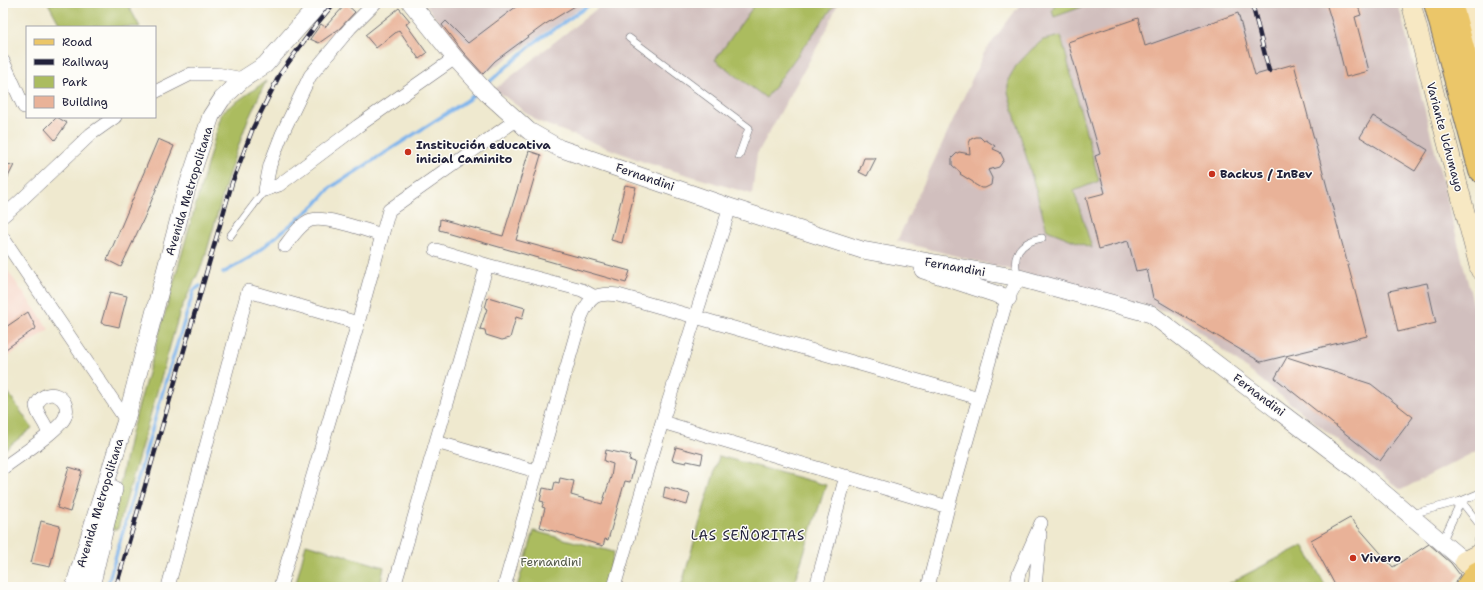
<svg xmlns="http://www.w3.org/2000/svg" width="1483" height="590" font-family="'Shantell Sans',sans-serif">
	<rect width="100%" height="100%" fill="#fdfcf7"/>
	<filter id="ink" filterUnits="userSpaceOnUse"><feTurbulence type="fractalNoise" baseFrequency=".025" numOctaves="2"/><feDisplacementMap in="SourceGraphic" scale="8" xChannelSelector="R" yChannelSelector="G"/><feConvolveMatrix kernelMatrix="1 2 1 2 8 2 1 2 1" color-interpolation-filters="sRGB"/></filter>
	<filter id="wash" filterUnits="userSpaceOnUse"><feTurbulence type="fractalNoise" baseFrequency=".012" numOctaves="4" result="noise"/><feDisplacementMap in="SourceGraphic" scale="16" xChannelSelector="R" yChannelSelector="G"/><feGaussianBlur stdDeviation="0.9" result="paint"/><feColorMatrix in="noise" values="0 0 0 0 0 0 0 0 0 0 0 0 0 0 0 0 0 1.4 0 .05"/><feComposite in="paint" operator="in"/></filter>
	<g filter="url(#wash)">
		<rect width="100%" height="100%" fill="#efe9cf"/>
		<path fill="#f6d2c4" d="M3 264 49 329 3 360Z"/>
		<path fill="#d1bfbe" d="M425 3H588L478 78Z
			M604 3H838L825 33 757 154 752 194 644 162 537 121 495 89Z
			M1021 3H1398L1480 331V449L1401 490 1177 314 1074 286 897 241 984 53Z"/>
		<path fill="#abbc5f" stroke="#666f4d" d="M48 3H127L140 27H61Z
			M756 3H836L766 98 715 60Z
			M1056 3H1090V4L1054 17 1052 10Z
			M1061 36 1099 181 1074 191 1092 248 1047 230 1008 92V80L1016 66 1032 49 1043 40Z
			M266 81 247 122 230 170 204 261 180 311 118 529H110L131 433 222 112Z
			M3 385 32 428 3 451Z
			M719 456 826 485 793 587H681Z
			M534 531 614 552 606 587H517Z
			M306 544 384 567 380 587H295Z
			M1303 545 1326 587H1222Z"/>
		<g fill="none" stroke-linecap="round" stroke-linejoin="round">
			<path stroke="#7db4ec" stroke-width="3.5" d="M486 85 535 42 592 3
				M223 273 251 257 315 205 330 188 469 99 479 91
				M107 587 167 377 194 290 200 286"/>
		</g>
		<g id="blocks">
			<path fill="#e9b298" d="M521 3H580L544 25 495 61 483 74 463 52 442 25 446 21 468 43Z
				M1326 3H1357L1361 15 1355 17 1369 71 1346 77 1334 29Z
				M346 4 355 12 339 29 319 43 310 39 321 24 325 27Z
				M399 8 410 21 406 24 427 53 419 59 399 30 376 48 365 35Z
				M1238 13 1255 75 1294 64 1367 336 1261 362 1153 298 1147 269 1136 271 1128 241 1099 249 1086 198 1105 193 1095 156 1100 154 1068 42 1138 18 1145 46Z
				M1373 116 1428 150 1415 171 1360 137Z
				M57 117 67 123 55 140 45 129Z
				M976 137H980L984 141 986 140 995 146 993 149 1000 152 1004 160 999 167 988 170 992 178 991 185 985 188H981L974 184 973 182 960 174 961 173 952 165V158L956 154 959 152 970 154 969 143 971 139Z
				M158 139 174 146 146 214 121 267 107 260Z
				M529 151 541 155 516 240 630 271 626 283 439 230 440 219 503 236Z
				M864 158H876L867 176 859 172Z
				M3 164 14 165 3 187Z
				M625 185 636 187 622 243 611 240Z
				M1427 283 1436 323 1398 332 1389 291Z
				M110 292 127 296 119 327 101 323Z
				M488 297 525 308 522 319 516 317 510 338 502 340 486 335 485 330 480 329 487 309 485 308Z
				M28 312 36 328 3 351V329Z
				M1287 357 1371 384 1413 417 1380 461 1275 378Z
				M676 447 703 454 701 464 687 461 686 463 672 460Z
				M606 450 630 455 629 460 635 462 630 482 625 481 608 540 605 539 603 546 540 527 545 508 542 507 544 502 540 501 543 488 553 490 555 482 559 483 560 478 574 481 571 495 602 504 611 477 613 464 604 461Z
				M69 467 82 471 70 512 57 508Z
				M665 487 690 494 687 505 663 498Z
				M1350 518 1393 567 1429 544 1451 563 1460 575 1456 580 1454 587H1336L1311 540Z
				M41 521 60 526 50 567 31 563Z"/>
		</g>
	</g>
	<g filter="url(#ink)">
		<use href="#blocks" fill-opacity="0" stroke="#6a686f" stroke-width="1"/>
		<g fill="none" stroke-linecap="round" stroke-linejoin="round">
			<defs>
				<path id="service" d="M629 38 749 128 739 156
					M230 236 265 190
					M1019 278C1010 256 1019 242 1042 238
					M1461 501 1480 525
					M1411 514 1461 501 1480 493
					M1442 542 1461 501
					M1476 552 1480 533"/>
				<path id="minor" d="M375 3 350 28 310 76 282 134 270 165 265 190 279 185 358 126 455 58
					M3 61 24 107
					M155 92 191 74H217L243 79
					M3 216 16 205 91 134 115 117
					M3 238 126 420
					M285 246C291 238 301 223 311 220 328 216 364 230 382 235
					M436 250 487 265 582 290 593 296
					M662 422 948 507
					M436 442 536 471
					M3 468C16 458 60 430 65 417 73 398 46 383 36 406 38 418 47 423 48 434
					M168 587 248 291 358 323
					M280 587 358 323 389 210 516 120
					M394 587 487 265
					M504 587 581 317C590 296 596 292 618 295L979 398
					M614 587 662 422 730 207
					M816 587 846 476
					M928 587 948 507 1004 309 1008 298 1019 278
					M1016 587 1019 573 1041 523
					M1035 587 1040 534"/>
				<path id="tertiary" d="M411 3 455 58 487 93 529 131 559 148 730 207 862 250 1019 278 1151 314 1359 472 1464 561
					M923 270 1008 298
					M74 587 97 511 126 420 187 188 211 116 222 99 243 79 265 65 320 3
					M91 587 114 489"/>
				<path id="secondary" d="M1411 3 1480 270
					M1467 3 1480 52
					M1480 553 1464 561 1480 578"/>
				<path id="primary" d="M1466 587 1476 573 1480 571"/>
				<path id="motorway" d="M1435 3 1480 171
					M1451 3 1480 112"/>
			</defs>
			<use href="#service" stroke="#6a686f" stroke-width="8"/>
			<use href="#minor" stroke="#6a686f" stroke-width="14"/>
			<use href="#tertiary" stroke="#6a686f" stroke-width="18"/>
			<use href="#secondary" stroke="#6a686f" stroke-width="20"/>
			<use href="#primary" stroke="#6a686f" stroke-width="22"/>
			<use href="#motorway" stroke="#6a686f" stroke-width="24"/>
			<use href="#service" stroke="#fff" stroke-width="7"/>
			<use href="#minor" stroke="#fff" stroke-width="13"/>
			<use href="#tertiary" stroke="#fff" stroke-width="17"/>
			<use href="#secondary" stroke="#f7e8c3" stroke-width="19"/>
			<use href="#primary" stroke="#ebc669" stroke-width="21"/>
			<use href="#motorway" stroke="#ebc669" stroke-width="22"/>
			<defs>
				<path id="rail" d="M1252 3 1269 71
					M116 587 232 183 253 128 280 74 315 26 334 3"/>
			</defs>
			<use href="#rail" stroke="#22223b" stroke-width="4.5"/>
			<use href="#rail" stroke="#fdfcf7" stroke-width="3" stroke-dasharray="9" stroke-linecap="butt"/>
		</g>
	</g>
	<g fill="#c8321e" stroke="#fdfcf7" stroke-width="1.5">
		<circle cx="408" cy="152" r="4"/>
		<circle cx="1212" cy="174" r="4"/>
		<circle cx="1353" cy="558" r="4"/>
	</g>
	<g text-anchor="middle" stroke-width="3" stroke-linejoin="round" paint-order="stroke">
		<g font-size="12" fill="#22223b" stroke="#fdfcf7">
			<text transform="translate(1445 137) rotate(75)" y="4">Variante Uchumayo</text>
			<text transform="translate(645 177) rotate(19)" y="4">Fernandini</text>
			<text transform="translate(189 191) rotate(-73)" y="4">Avenida Metropolitana</text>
			<text transform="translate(955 267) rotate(10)" y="4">Fernandini</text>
			<text transform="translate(1259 395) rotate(37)" y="4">Fernandini</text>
			<text transform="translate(100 503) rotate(-73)" y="4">Avenida Metropolitana</text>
		</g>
		<g font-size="12" font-weight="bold" fill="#22223b" stroke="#fdfcf7" text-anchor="start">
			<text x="416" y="149">Institución educativa<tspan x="416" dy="14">inicial Caminito</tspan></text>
			<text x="1220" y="178">Backus / InBev</text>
			<text x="1361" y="562">Vivero</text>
		</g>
		<g font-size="12" fill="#525848" stroke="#fdfcf7">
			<text x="551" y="566">Fernandini</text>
		</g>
		<g font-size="13" letter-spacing="1" fill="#22223b" stroke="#fdfcf7">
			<text x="748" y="540">LAS SEÑORITAS</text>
		</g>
	</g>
	<rect width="1483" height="590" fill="none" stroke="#fdfcf7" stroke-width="16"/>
	<rect x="26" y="26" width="130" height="92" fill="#fdfcf7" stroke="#a5a5ac"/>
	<rect x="34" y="39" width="20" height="6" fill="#ebc669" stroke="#a5a5ac"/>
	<text x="62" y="46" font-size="12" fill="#22223b">Road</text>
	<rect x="34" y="59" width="20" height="6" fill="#22223b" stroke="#a5a5ac"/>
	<text x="62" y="66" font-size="12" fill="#22223b">Railway</text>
	<rect x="34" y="76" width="20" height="12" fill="#abbc5f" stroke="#a5a5ac"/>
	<text x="62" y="86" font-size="12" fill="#22223b">Park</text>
	<rect x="34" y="96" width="20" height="12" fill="#e9b298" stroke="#a5a5ac"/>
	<text x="62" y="106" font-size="12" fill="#22223b">Building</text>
</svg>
